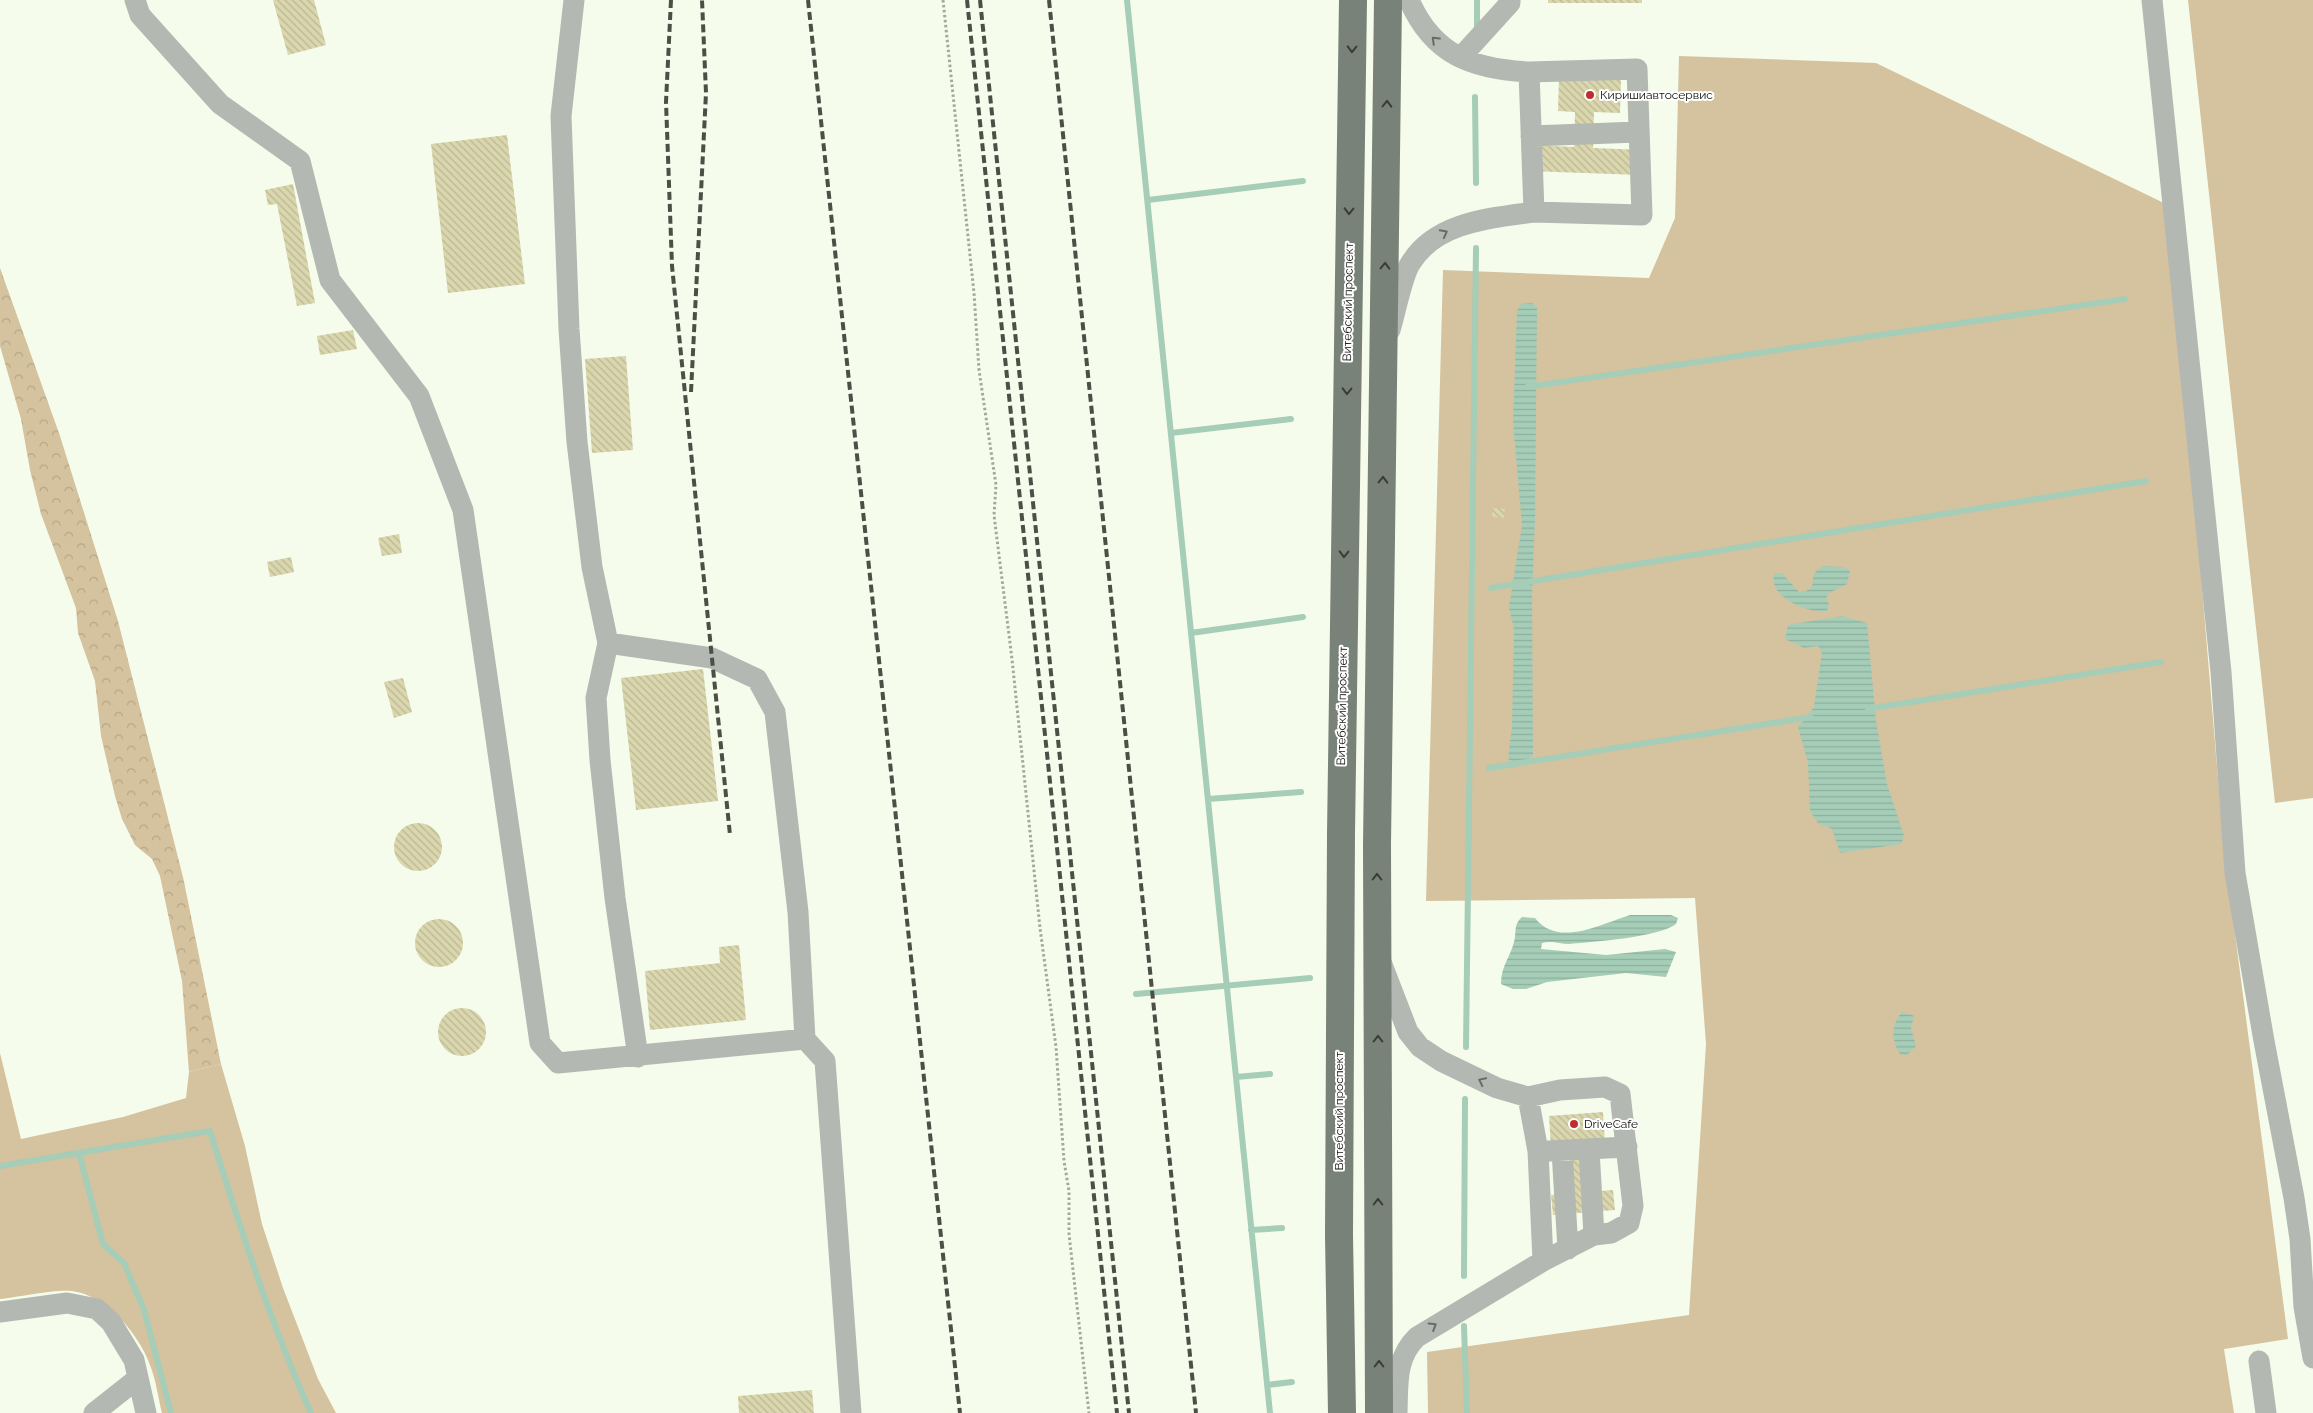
<svg xmlns="http://www.w3.org/2000/svg" width="2313" height="1413" font-family="Raleway,sans-serif">
	<defs>
		<pattern id="forest-crowns" width="20" height="18" patternUnits="userSpaceOnUse" patternTransform="scale(1.25)"><rect width="20" height="18" fill="#d5c29e"/><path d="M2 6a3 3 0 1 1 6 0M12 15a3 3 0 1 1 6 0" fill="none" stroke="#b6a687"/></pattern>
		<pattern id="water-rules" width="6" height="5" patternUnits="userSpaceOnUse" patternTransform="scale(1.25)"><rect width="6" height="5" fill="#a5cdb7"/><path d="M0 2.5h6" fill="none" stroke="#8daf9c"/></pattern>
		<pattern id="building-back-hatch" width="6" height="6" patternUnits="userSpaceOnUse" patternTransform="scale(1.25)"><rect width="6" height="6" fill="#dad7ae"/><path d="M-1 5l2 2M0 0l6 6M5-1l2 2" fill="none" stroke="#bab794"/></pattern>
	</defs>
	<rect width="100%" height="100%" fill="#f6fceb"/>
	<path fill="#d5c29e" d="M2188 0H2313V798L2275 803Z
		M1679 56 1876 63 2170 206 2224 850 2288 1339 2224 1349 2234 1413H1428L1427 1352 1689 1315 1706 1044 1695 898 1426 901 1443 270 1649 278 1675 218Z
		M0 1053 21 1139 123 1117 186 1098 189 1072 221 1064 245 1146 262 1224 283 1288 318 1379 336 1413H162C158 1397 156 1380 150 1365 139 1334 106 1295 72 1291 56 1289 18 1297 0 1299Z"/>
	<path fill="url(#forest-crowns)" d="M0 268 60 436 118 621 183 877 221 1064 189 1072 182 981 160 876 152 859 135 845 122 819 115 796 101 736 95 681 78 633 76 608 41 514 30 470 21 419 0 346Z"/>
	<path fill="url(#water-rules)" d="M1532 303 1537 307 1535 518 1532 594 1533 755 1523 765 1508 759 1512 727 1514 629 1509 607 1522 525 1513 422 1517 311 1521 304Z
		M1824 566 1844 567 1850 571 1847 584 1829 593 1826 598 1829 604 1827 611C1809 614 1765 596 1775 573H1782L1799 592 1806 591 1812 587C1813 577 1813 570 1824 566Z
		M1842 616 1867 623 1876 721 1887 784 1904 836 1901 844 1840 853 1832 829 1818 823 1810 811 1808 762 1798 727 1814 707 1822 652 1818 646 1804 648 1785 639 1788 625Z
		M1630 915H1671L1678 918 1676 924C1660 937 1592 942 1569 944 1560 944 1551 940 1542 943L1541 949 1606 955 1665 949 1676 952 1666 977 1626 973 1547 982 1526 989H1513L1501 984C1501 966 1510 958 1514 942 1517 932 1513 925 1522 917L1535 918C1558 948 1601 924 1630 915Z
		M1902 1012 1914 1016 1911 1028 1916 1046 1907 1055 1900 1054C1891 1040 1891 1025 1902 1012Z"/>
	<g fill="none" stroke-linecap="round" stroke-linejoin="round">
		<path stroke="#a5cdb7" stroke-width="6" d="M1127 0 1270 1413
			M1477 28V0
			M1475 97 1476 183
			M1148 200 1303 181
			M1527 387 2125 299
			M1171 433 1291 419
			M1491 588 2146 481
			M1191 633 1303 617
			M1868 709 2161 662
			M1489 768 1811 717
			M1208 799 1301 792
			M1136 994 1310 978
			M1466 1047 1476 248
			M1236 1077 1270 1074
			M79 1153 103 1244 124 1263 144 1310 171 1413
			M0 1166 210 1131C240 1227 270 1322 311 1413
			M1251 1230 1282 1228
			M1464 1276 1465 1099
			M1464 1326 1467 1413
			M1267 1385 1292 1382"/>
	</g>
	<path fill="url(#building-back-hatch)" d="M273 0H314L326 45 288 55Z
		M1548 0H1642V3H1548Z
		M1559 77 1621 79 1620 113 1594 112 1593 148 1642 150 1641 175 1528 171V145L1574 147 1575 112 1558 111Z
		M507 135 525 284 448 293 431 144Z
		M293 184 315 303 297 306 277 204 268 205 265 190Z
		M353 330 357 349 320 355 317 336Z
		M626 356 633 450 592 453 585 359Z
		M1493 508 1505 509 1504 518 1492 517Z
		M399 534 402 553 382 556 378 538Z
		M291 557 294 572 270 577 267 562Z
		M703 669 718 801 636 810 621 678Z
		M403 678 412 712 394 718 384 682Z
		M394 847a24 24 0 1 1 48 0a24 24 0 1 1-48 0Z
		M415 943a24 24 0 1 1 48 0a24 24 0 1 1-48 0Z
		M739 945 746 1020 650 1030 645 971 720 963 719 947Z
		M438 1032a24 24 0 1 1 48 0a24 24 0 1 1-48 0Z
		M1603 1112 1605 1144 1551 1148 1549 1116Z
		M1588 1151 1591 1192 1613 1190 1615 1210 1553 1215 1551 1195 1572 1193 1569 1153Z
		M812 1390 814 1413H739L738 1396Z"/>
	<g fill="none" stroke-linecap="round" stroke-linejoin="round">
		<path stroke="#a3a89b" stroke-width="3" stroke-dasharray="2.5 2.5" stroke-linecap="butt" d="M943 0 974 293 979 370 996 485 994 515 1012 659 1040 928 1056 1047 1064 1161 1069 1191V1234L1089 1413"/>
		<path stroke="#b3b8b2" stroke-width="21" d="M135 0 140 15 220 104 300 161 330 280 419 396 463 510 540 1043 558 1063 805 1039 825 1061 851 1413
			M574 0 561 116 569 329 577 442 592 567 608 643 712 658 757 679 775 712 798 912 805 1039
			M1409 0C1433 55 1472 69 1529 72
			M2152 0 2221 672 2235 873 2264 1041 2294 1198 2300 1239 2304 1307 2313 1358
			M1461 57 1510 3V0
			M1637 69 1642 215 1534 212 1529 72Z
			M1531 136 1638 132
			M1390 330C1395 314 1402 277 1410 264 1435 222 1490 218 1534 212
			M608 643 596 698 600 760 615 898 638 1057
			M1381 962 1408 1032 1420 1047 1441 1061 1497 1088 1528 1097 1560 1090 1605 1087 1620 1094 1633 1206 1629 1223 1611 1233 1594 1235 1543 1261 1417 1337C1395 1358 1398 1385 1397 1413
			M1528 1097 1538 1151 1543 1261
			M1589 1150 1594 1235
			M1548 1151 1627 1147
			M1562 1151 1568 1249
			M0 1312 67 1303 97 1309 111 1322 134 1360 146 1413
			M2259 1361 2266 1413
			M94 1413 137 1379"/>
		<path stroke="#798278" stroke-width="28" d="M1342 1413 1339 1235 1341 834 1353 0
			M1379 1413 1377 845 1388 0"/>
		<path stroke="#4c4f46" stroke-width="4" stroke-dasharray="8 4" stroke-linecap="butt" d="M671 0 666 102 672 266 730 835
			M808 0 960 1413
			M967 0 1117 1413
			M980 0 1129 1413
			M1049 0 1196 1413
			M691 392 706 93 702 0"/>
	</g>
	<defs><path id="oneway-chevron" d="M-2-3.5L2.5 0L-2 3.5" fill="none" stroke-width="1.6" stroke-linecap="round" stroke-linejoin="round" transform="scale(1.25)"/></defs>
	<g stroke="#686c66">
		<use href="#oneway-chevron" transform="translate(1435 40) rotate(-136)"/>
		<use href="#oneway-chevron" transform="translate(1444 233) rotate(-28)"/>
		<use href="#oneway-chevron" transform="translate(1482 1081) rotate(-154)"/>
		<use href="#oneway-chevron" transform="translate(1433 1326) rotate(-32)"/>
	</g>
	<g stroke="#383d36">
		<use href="#oneway-chevron" transform="translate(1352 49) rotate(91)"/>
		<use href="#oneway-chevron" transform="translate(1387 104) rotate(-89)"/>
		<use href="#oneway-chevron" transform="translate(1349 211) rotate(91)"/>
		<use href="#oneway-chevron" transform="translate(1385 266) rotate(-89)"/>
		<use href="#oneway-chevron" transform="translate(1347 391) rotate(91)"/>
		<use href="#oneway-chevron" transform="translate(1383 480) rotate(-89)"/>
		<use href="#oneway-chevron" transform="translate(1344 554) rotate(91)"/>
		<use href="#oneway-chevron" transform="translate(1377 877) rotate(-90)"/>
		<use href="#oneway-chevron" transform="translate(1378 1039) rotate(-90)"/>
		<use href="#oneway-chevron" transform="translate(1378 1202) rotate(-90)"/>
		<use href="#oneway-chevron" transform="translate(1379 1364) rotate(-90)"/>
	</g>
	<g fill="#be2f2c" stroke="#fff" stroke-width="2">
		<circle cx="1590" cy="95" r="5"/>
		<circle cx="1574" cy="1124" r="5"/>
	</g>
	<g text-anchor="middle" stroke-width="4" stroke-linejoin="round" paint-order="stroke">
		<g font-size="12" fill="#0d0f0a" stroke="#fff" text-anchor="start">
			<text x="1600" y="99">Киришиавтосервис</text>
			<text x="1584" y="1128">DriveCafe</text>
		</g>
		<g font-size="12" fill="#0d0f0a" stroke="#fff">
			<text transform="translate(1348 302) rotate(-89)" y="4">Витебский проспект</text>
			<text transform="translate(1342 706) rotate(-89)" y="4">Витебский проспект</text>
			<text transform="translate(1339 1111) rotate(-90)" y="4">Витебский проспект</text>
		</g>
	</g>
</svg>
